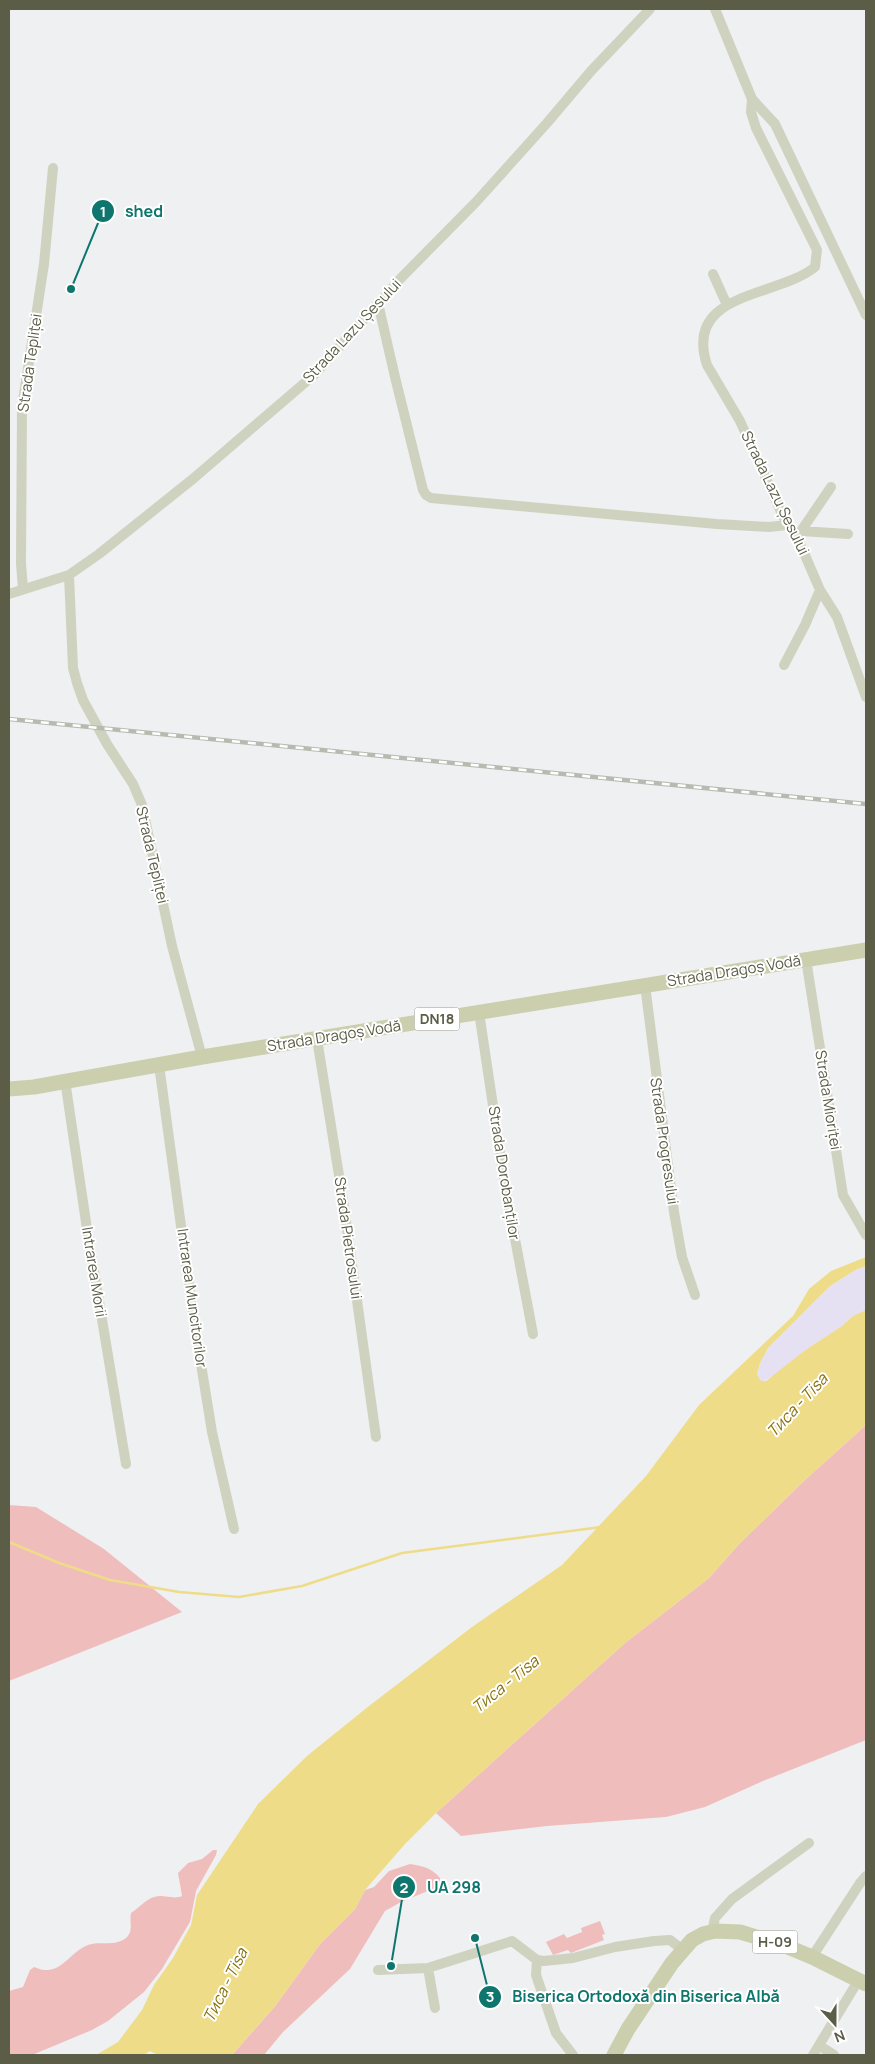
<svg xmlns="http://www.w3.org/2000/svg" width="875" height="2064" font-family="Manrope,sans-serif">
	<rect width="100%" height="100%" fill="#eff0f2"/>
	<path fill="#f0bdbd" d="M866 1425V1740L763 1781 705 1807 666 1817 547 1826 461 1836 436 1813 625 1643 709 1578 739 1544 807 1478Z
		M9 1505 36 1507 104 1549 182 1612 9 1681Z
		M213 1850H217L216 1855 196 1891 190 1922 162 1969 144 1992 108 2021 92 2030 32 2055H9V1991L23 1987 30 1970 34 1967C38 1968 41 1970 45 1970 63 1972 74 1947 92 1944 102 1942 116 1946 126 1938 134 1931 129 1922 131 1913 139 1908 145 1900 154 1897 164 1894 173 1900 182 1896L178 1873 188 1863 202 1859Z
		M410 1864C423 1866 432 1868 440 1878V1886L401 1902 385 1911 350 1969 283 2032 264 2055H232L276 2005 320 1944 355 1909 365 1890 374 1887 389 1871Z
		M600 1921 605 1934 602 1935 604 1940 571 1953 568 1950 553 1955 546 1942 564 1934 567 1938 582 1932 581 1928Z"/>
	<path fill="#e6e0f3" d="M866 1266V1310L853 1316 842 1326 804 1351 775 1375 761 1382 757 1374 760 1363 768 1348 830 1286 857 1269Z"/>
	<path fill="#eedc89" d="M866 1257V1266L857 1269 830 1286 768 1348 760 1363 757 1374 761 1381H766L804 1351 842 1326 853 1316 866 1310V1425L807 1478 739 1544 709 1578 625 1643 436 1813 405 1844 365 1890 355 1909 320 1944 276 2005 232 2055H158L150 2051 143 2055H96L118 2042 142 2010 154 1985 173 1958 191 1925 197 1895 258 1804 307 1756 369 1706 472 1627 562 1565 646 1476 699 1405 793 1316 809 1289 831 1271Z"/>
	<g fill="none" stroke-linecap="round" stroke-linejoin="round">
		<path stroke="#eedc89" stroke-width="2.5" d="M9 1542 59 1563 110 1580 179 1592 239 1597 302 1586 402 1553 601 1527"/>
		<path stroke="#d0d2c0" stroke-width="10" d="M715 9 752 99 775 124 866 315
			M752 99 751 112 756 128 817 250 815 267C777 298 683 291 707 365L740 421 787 525 795 532 820 590 837 617 866 697
			M713 274 727 305
			M378 303 395 377 423 490 426 495 431 498 717 524 769 527 787 525
			M801 531 848 534
			M797 537 831 487
			M69 575 73 668 77 683 83 700 107 744 133 784 142 805 172 946 202 1057
			M23 588 21 564 22 407 44 264 53 168
			M9 594 69 575 99 554 194 478 315 374 401 278 476 202 547 123 591 71 650 9
			M784 665 805 625 820 590
			M806 959 843 1195 866 1235
			M645 985 674 1212 682 1257 695 1295
			M479 1012 505 1186 533 1334
			M317 1039 343 1200 376 1437
			M159 1065 194 1321 212 1432 234 1529
			M65 1080 87 1229 126 1464
			M712 1932 715 1918 732 1899 809 1843
			M812 1957 860 1883 866 1876
			M537 1960 536 1975 556 2033 573 2055
			M428 1968 435 2008
			M378 1970 428 1968 512 1941 537 1960 544 1961 573 1958 615 1947 654 1941 670 1940 683 1950
			M820 2046 834 2055
			M813 2055 858 1981"/>
		<path stroke="#cbcfae" stroke-width="15" d="M9 1089 34 1087 202 1057 866 950
			M614 2055 628 2029 672 1963 692 1940 703 1934 715 1931 740 1932 783 1945 812 1957 866 1984"/>
		<defs>
			<path id="rail" d="M9 719 866 804"/>
		</defs>
		<use href="#rail" stroke="#b8bab1" stroke-width="4.5"/>
		<use href="#rail" stroke="#fff" stroke-width="2.5" stroke-dasharray="8" stroke-linecap="butt"/>
	</g>
	<g text-anchor="middle" stroke-width="4" stroke-linejoin="round" paint-order="stroke">
		<g fill="#fff" stroke="#8c8e7e" stroke-width="1">
			<rect x="414.5" y="1007.5" width="45" height="23" rx="4"/>
			<rect x="752.5" y="1930.5" width="45" height="23" rx="4"/>
		</g>
		<g font-size="14" font-weight="bold" fill="#5b5d47">
			<text x="437" y="1024">DN18</text>
			<text x="775" y="1947">Н-09</text>
		</g>
		<g font-size="15" fill="#5b5d47" stroke="#fff">
			<text transform="translate(352 331) rotate(-47)" y="5">Strada Lazu Șesului</text>
			<text transform="translate(30 363) rotate(-82)" y="5">Strada Tepliței</text>
			<text transform="translate(775 493) rotate(64)" y="5">Strada Lazu Șesului</text>
			<text transform="translate(152 855) rotate(77)" y="5">Strada Tepliței</text>
			<text transform="translate(734 971) rotate(-9)" y="5">Strada Dragoș Vodă</text>
			<text transform="translate(334 1036) rotate(-9)" y="5">Strada Dragoș Vodă</text>
			<text transform="translate(828 1100) rotate(81)" y="5">Strada Mioriței</text>
			<text transform="translate(664 1141) rotate(82)" y="5">Strada Progresului</text>
			<text transform="translate(504 1173) rotate(81)" y="5">Strada Dorobanților</text>
			<text transform="translate(348 1238) rotate(82)" y="5">Strada Pietrosului</text>
			<text transform="translate(94 1272) rotate(81)" y="5">Intrarea Morii</text>
			<text transform="translate(192 1298) rotate(82)" y="5">Intrarea Muncitorilor</text>
		</g>
		<g font-size="16" font-style="italic" fill="#87710b" stroke="#fff">
			<text transform="translate(797 1405) rotate(-47)" y="6">Тиса - Tisa</text>
			<text transform="translate(505 1684) rotate(-39)" y="6">Тиса - Tisa</text>
			<text transform="translate(225 1985) rotate(-64)" y="6">Тиса - Tisa</text>
		</g>
	</g>
	<path fill="none" stroke="#0f766e" stroke-width="2" d="M71 289L103 211M391 1966L404 1887M475 1938L490 1997"/>
	<g fill="#0f766e" stroke="#fff" stroke-width="2">
		<circle cx="71" cy="289" r="5"/>
		<circle cx="391" cy="1966" r="5"/>
		<circle cx="475" cy="1938" r="5"/>
		<circle cx="103" cy="211" r="12"/>
		<circle cx="404" cy="1887" r="12"/>
		<circle cx="490" cy="1997" r="12"/>
	</g>
	<g font-size="15" text-anchor="middle" font-weight="bold" fill="#fff">
		<text x="103" y="217">1</text>
		<text x="404" y="1893">2</text>
		<text x="490" y="2002">3</text>
	</g>
	<g font-size="16" text-anchor="middle" font-weight="bold" fill="#0f766e" stroke="#fff" stroke-width="4" stroke-linejoin="round" paint-order="stroke">
		<text x="144" y="217">shed</text>
		<text x="454" y="1893">UA 298</text>
		<text x="646" y="2002">Biserica Ortodoxă din Biserica Albă</text>
	</g>
	<rect width="875" height="2064" fill="none" stroke="#5b5d47" stroke-width="20"/>
	<g transform="translate(835 2024) rotate(159)" stroke="#ffffff" stroke-width="4" paint-order="stroke">
	<path d="M0-4L9 19L0 12L-9 19Z" fill="#5b5d47"/>
	<text y="-8" font-size="14" font-weight="bold" text-anchor="middle" fill="#5b5d47">N</text>
	</g>
</svg>
